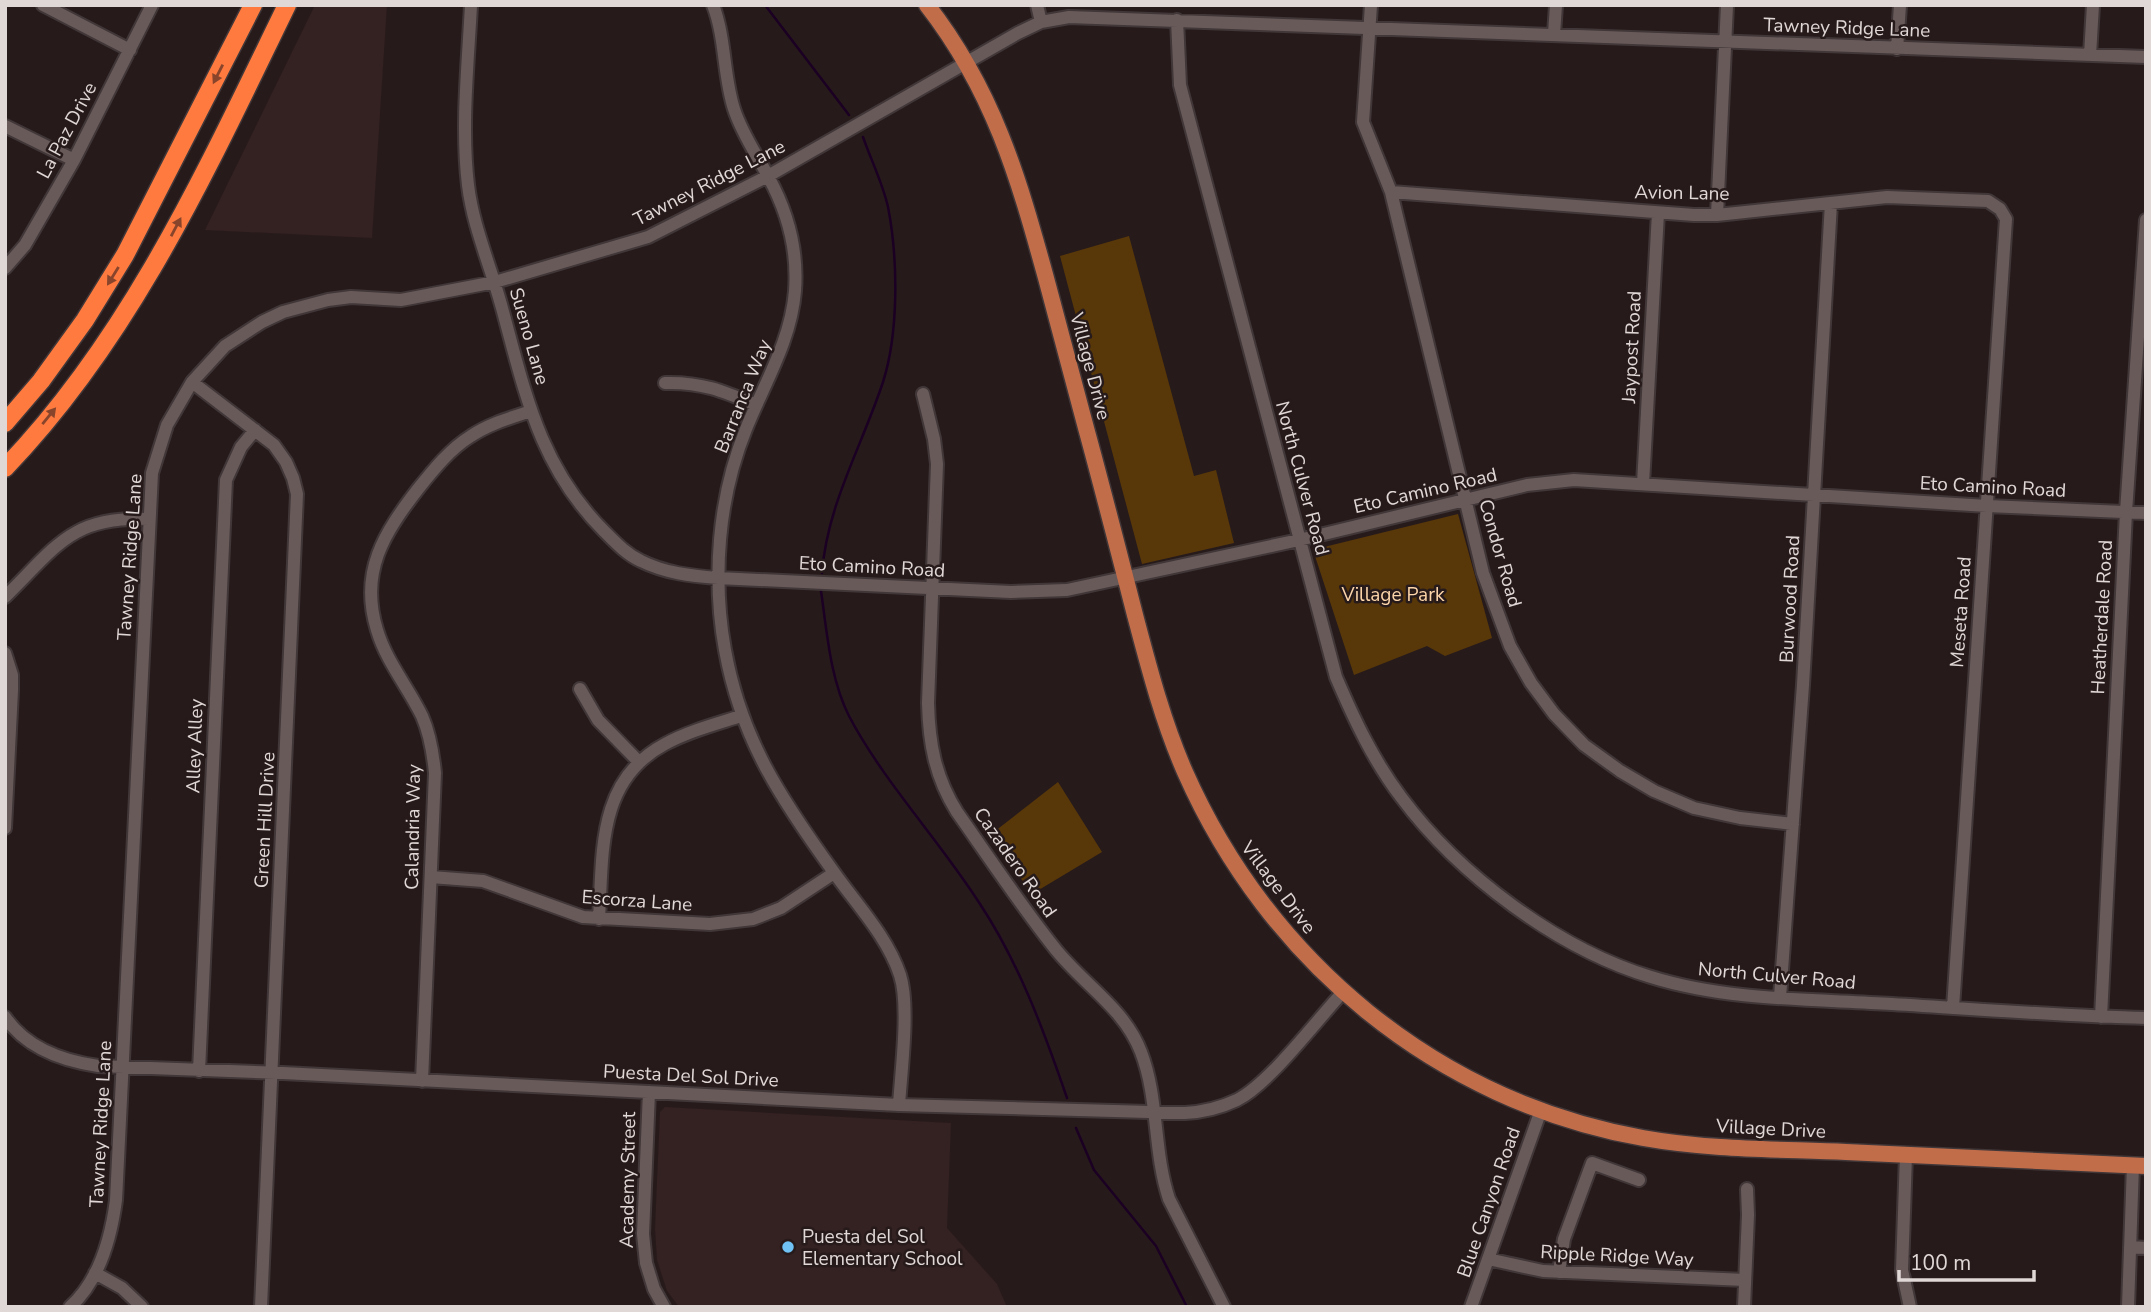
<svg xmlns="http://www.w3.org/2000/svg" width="2151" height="1312" font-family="'Nunito Sans',sans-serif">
	<rect width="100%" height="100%" fill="#271a1b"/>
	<path fill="#342122" d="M315 5H387L372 238 205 230Z
		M665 1107 951 1123 947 1228 997 1284 1007 1307H679L667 1291 657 1260 655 1228 660 1112Z"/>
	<path fill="#583809" d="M1129 236 1194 476 1216 470 1234 543 1142 564 1060 256Z
		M1458 514 1492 638 1445 656 1427 646 1354 675 1315 556 1320 548Z
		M1058 782 1102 852 1032 894 990 835Z"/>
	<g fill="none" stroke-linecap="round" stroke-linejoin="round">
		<path stroke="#1b0023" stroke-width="2.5" d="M765 5 849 115
			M822 573C827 505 862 446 883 382 899 332 898 258 888 207 883 184 871 160 863 137
			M821 591C827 632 830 678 849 716 883 781 940 841 980 904 1019 963 1044 1031 1067 1098
			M1076 1128 1094 1170 1156 1246 1187 1307"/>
		<defs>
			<path id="minor" d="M43 5 130 50
				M471 5C468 64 461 126 468 185 473 227 491 267 502 308 525 392 539 466 604 531 615 542 626 554 641 561 665 573 691 576 718 578L1011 592 1067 590 1299 540 1527 485 1574 480 1987 506 2146 513
				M713 5C726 39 723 75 734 109 742 134 757 155 769 178 788 213 798 251 795 291 791 341 764 384 746 429 718 498 712 578 725 650 741 739 781 799 833 871 856 904 887 936 900 975 910 1006 901 1072 899 1105
				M1037 5 1041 22
				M1371 5 1363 122 1391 192 1483 573 1510 646 1531 683 1554 714 1584 745 1620 771 1654 791 1694 808 1740 818 1793 824
				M1177 20 1180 85 1336 677C1354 719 1373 760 1401 797 1459 875 1558 949 1651 977 1728 1001 1812 999 1892 1004 1977 1009 2061 1016 2146 1018
				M1554 34 1556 5
				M1897 49 1900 5
				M2090 55 2093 5
				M5 126 74 160
				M1391 192 1694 215H1717L1887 197 1988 201 2000 209 2006 219 1953 1008
				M1717 215 1727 5
				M5 268 25 245 74 160 152 5
				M192 382 274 445 286 462 293 478 297 494 261 1307
				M665 383C702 382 723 391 756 405
				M923 394 934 439 937 464 928 703C929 743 935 777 957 812 988 856 1019 903 1053 946 1081 983 1124 1007 1141 1052 1159 1099 1153 1151 1169 1199L1224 1307
				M1643 484 1658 213
				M5 597C56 547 71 516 148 519
				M5 653 12 675V690L5 828
				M580 689 598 720 639 762
				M431 877 483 881 583 917 710 924 753 919 781 908 834 873
				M599 919C603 852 597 780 665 744 689 731 716 724 741 716
				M1780 997 1803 685 1831 203
				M5 1017C26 1048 63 1061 98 1066L283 1073 899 1105 1185 1113C1203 1112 1220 1108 1237 1100 1270 1083 1316 1021 1343 992
				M2101 1017 2126 512 2146 220
				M199 1071 226 480 241 447 255 430
				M422 1081 435 773C433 753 430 734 422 716 408 687 386 661 377 630 359 572 384 533 418 489 434 469 450 449 471 436 489 424 510 418 531 411
				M649 1092 643 1234 646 1263 654 1289 664 1307
				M1906 1155 1902 1270 1910 1307
				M2130 1247 2146 1248
				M1488 1259 1543 1271 1745 1280
				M1559 1272 1564 1239 1592 1163 1639 1180
				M95 1273 122 1288 142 1307
				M70 1307C100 1280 111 1238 116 1200L152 473 167 425 192 382 225 346 262 322 283 312 328 300 351 297 401 300 495 282 648 237 768 176 1018 33 1041 22 1069 17 2146 57
				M1471 1307 1541 1110
				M1744 1307 1748 1215 1747 1189
				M2128 1307 2133 1165"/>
			<path id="major" d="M927 5C993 90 1018 176 1046 278 1059 328 1073 378 1086 428 1103 490 1119 553 1135 615 1149 668 1163 722 1185 772 1269 962 1437 1101 1643 1138 1710 1150 1778 1149 1846 1152 1946 1157 2046 1162 2146 1166"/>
			<path id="highway" d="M5 423 41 381 85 320 125 255 253 5
				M5 468C132 336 208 167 287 5"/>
		</defs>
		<use href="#minor" stroke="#413738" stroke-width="16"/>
		<use href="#major" stroke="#413738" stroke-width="19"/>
		<use href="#highway" stroke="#413738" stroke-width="21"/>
		<use href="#minor" stroke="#695a5a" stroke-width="12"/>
		<use href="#major" stroke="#c26d4a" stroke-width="16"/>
		<use href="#highway" stroke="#fe7a3f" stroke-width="18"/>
	</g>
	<defs><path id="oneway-solid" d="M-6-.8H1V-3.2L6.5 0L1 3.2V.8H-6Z" transform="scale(1.75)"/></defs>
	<g fill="#88452b">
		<use href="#oneway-solid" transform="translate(218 74) rotate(117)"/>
		<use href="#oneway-solid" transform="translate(176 227) rotate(-62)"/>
		<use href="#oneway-solid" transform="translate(113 276) rotate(122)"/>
		<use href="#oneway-solid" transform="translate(49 416) rotate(-51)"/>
	</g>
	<circle fill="#70c1f4" stroke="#271a1b" stroke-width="2.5" cx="788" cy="1247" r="7"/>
	<g text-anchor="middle" stroke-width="5" stroke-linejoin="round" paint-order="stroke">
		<g font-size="19" fill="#e0d7d7" stroke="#271a1b">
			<text transform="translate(1847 27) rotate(2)" y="7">Tawney Ridge Lane</text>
			<text transform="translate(66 130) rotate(-62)" y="7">La Paz Drive</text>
			<text transform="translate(709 182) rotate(-27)" y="7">Tawney Ridge Lane</text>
			<text transform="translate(1682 192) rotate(1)" y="7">Avion Lane</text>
			<text transform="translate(530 336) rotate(74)" y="7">Sueno Lane</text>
			<text transform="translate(1631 347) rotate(-87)" y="7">Jaypost Road</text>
			<text transform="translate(1091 366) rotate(75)" y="7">Village Drive</text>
			<text transform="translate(742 396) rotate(-68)" y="7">Barranca Way</text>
			<text transform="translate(1303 478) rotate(75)" y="7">North Culver Road</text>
			<text transform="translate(1993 486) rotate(3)" y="7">Eto Camino Road</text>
			<text transform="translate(1425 490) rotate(-13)" y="7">Eto Camino Road</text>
			<text transform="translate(1501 553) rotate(74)" y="7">Condor Road</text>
			<text transform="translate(129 557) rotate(-86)" y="7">Tawney Ridge Lane</text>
			<text transform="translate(872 566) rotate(3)" y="7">Eto Camino Road</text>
			<text transform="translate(1789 599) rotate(-87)" y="7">Burwood Road</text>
			<text transform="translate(1960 612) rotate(-86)" y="7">Meseta Road</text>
			<text transform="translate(2101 617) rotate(-87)" y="7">Heatherdale Road</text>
			<text transform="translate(194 746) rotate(-88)" y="7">Alley Alley</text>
			<text transform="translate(264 820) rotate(-87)" y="7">Green Hill Drive</text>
			<text transform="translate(412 827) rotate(-89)" y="7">Calandria Way</text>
			<text transform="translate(1016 862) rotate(55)" y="7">Cazadero Road</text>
			<text transform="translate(1279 887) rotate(53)" y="7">Village Drive</text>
			<text transform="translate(637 900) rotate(4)" y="7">Escorza Lane</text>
			<text transform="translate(1777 975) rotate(5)" y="7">North Culver Road</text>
			<text transform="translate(691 1075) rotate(3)" y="7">Puesta Del Sol Drive</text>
			<text transform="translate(100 1124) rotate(-87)" y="7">Tawney Ridge Lane</text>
			<text transform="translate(1771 1128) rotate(3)" y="7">Village Drive</text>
			<text transform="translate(627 1180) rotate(-89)" y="7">Academy Street</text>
			<text transform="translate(1488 1202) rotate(-71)" y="7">Blue Canyon Road</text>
			<text transform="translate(1617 1255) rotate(3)" y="7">Ripple Ridge Way</text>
		</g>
		<g font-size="19" fill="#fcd5a9" stroke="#271a1b">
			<text x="1393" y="601">Village Park</text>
		</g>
		<g font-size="19" fill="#e0d7d7" stroke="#271a1b" text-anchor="start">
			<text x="802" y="1243">Puesta del Sol<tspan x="802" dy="22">Elementary School</tspan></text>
		</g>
	</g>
	<rect width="2151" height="1312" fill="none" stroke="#e0d7d7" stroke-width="14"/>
	<path d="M1899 1270v10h135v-10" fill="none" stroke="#e0d7d7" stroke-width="3.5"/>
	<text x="1910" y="1270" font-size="21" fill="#e0d7d7" stroke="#271a1b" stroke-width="5" paint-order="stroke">100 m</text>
</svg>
